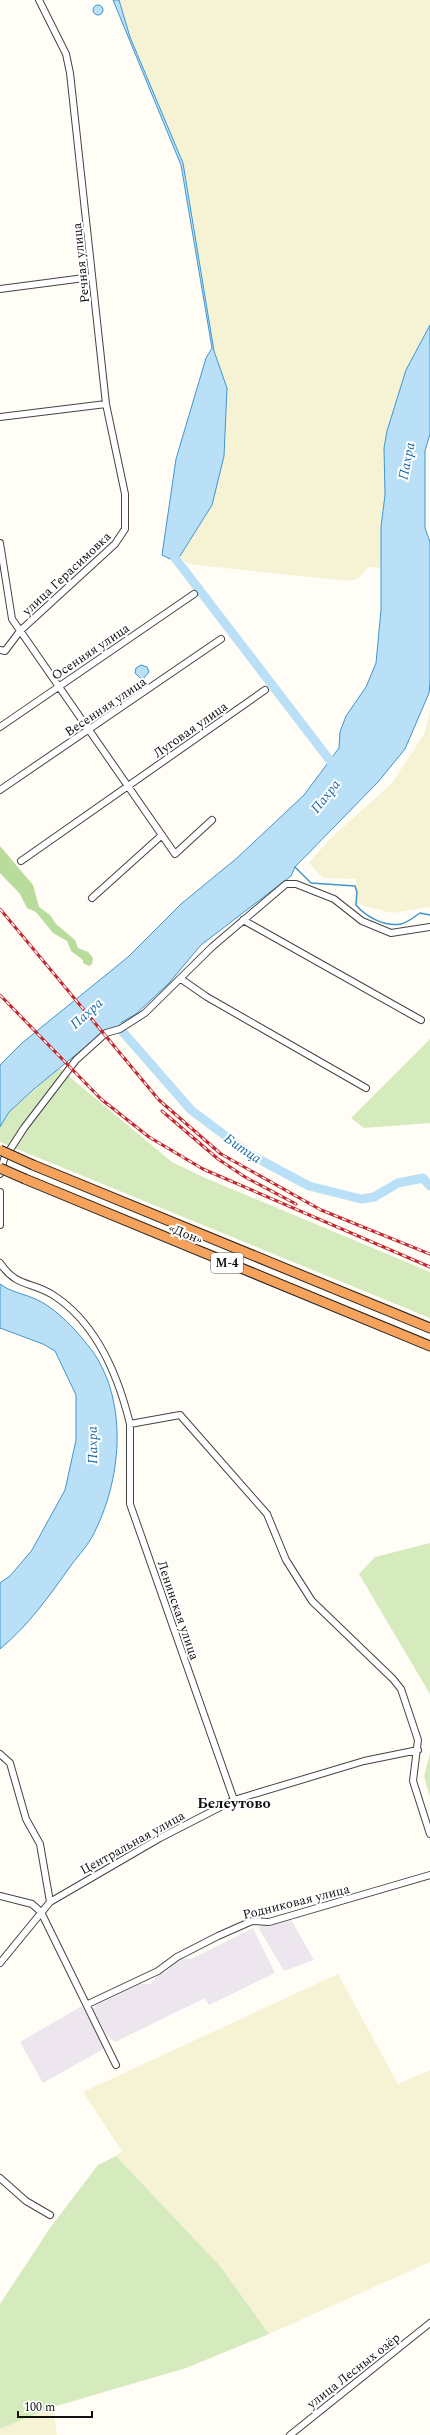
<svg xmlns="http://www.w3.org/2000/svg" width="430" height="2435" font-family="Spectral,serif">
	<rect width="100%" height="100%" fill="#fffdf5"/>
	<path fill="#eee6ef" d="M290 1918 314 1960 284 1971 258 1927Z
		M253 1928 275 1973 209 2005 205 1998 115 2042 108 2037 93 2009 97 2005 140 1984H151L157 1976 166 1972 179 1958 191 1959Z
		M82 2006 105 2048 43 2083 20 2042Z"/>
	<path fill="#f6f3d4" d="M119 0H430V325L406 370 387 431 384 448 385 495 380 568 368 567 358 579 347 581 196 565 187 563 180 556 212 505 227 388 214 351 183 163 130 37Z
		M430 712V907L392 913 354 903 356 879 323 878 309 863 330 839 392 783 424 734Z
		M338 1974 398 2084 430 2070V2262L269 2334 221 2267 116 2156 122 2151 83 2092Z
		M53 2407 57 2435H0V2429Z"/>
	<path fill="#d5ebbd" d="M430 1039V1123L364 1128 351 1118Z
		M59 1068 172 1162 203 1177 430 1272V1318L0 1142V1127L9 1112Z
		M430 1543V1694L359 1574 375 1557Z
		M430 1754V1797L424 1776Z
		M116 2156 221 2267 269 2334 186 2368 53 2407 0 2429V2304L50 2228 98 2165Z"/>
	<path fill="#b9dc9c" d="M0 846 33 885 39 907 50 915 56 924 75 940 78 948 88 952 93 958 92 964 89 966 83 963V960L71 951 67 941 53 933 36 912 27 908 20 894 0 873Z"/>
	<path fill="#b9e0f7" stroke="#3f96cf" d="M113 0H119L130 37 183 163 214 351 227 388 224 456 212 505 180 556 170 559 162 555 176 459 206 358 212 348 181 165Z
		M93 10a5 5 0 1 1 10 0a5 5 0 1 1-10 0Z
		M430 325V434L425 451V528L430 542V683L429 693 405 749 378 782 295 867 291 876 201 945 169 983 136 1014 101 1034 34 1089 9 1112 0 1127V1065L22 1043 128 957 181 904 237 858 304 795 339 748 340 732 346 716 366 687 376 663 381 610V527L385 495 384 448 387 431 406 370Z
		M141 665 147 667 149 672 142 680 135 673 136 668Z
		M0 1284C11 1292 21 1293 33 1298 56 1307 79 1333 93 1352 129 1404 121 1482 93 1535 88 1545 79 1555 72 1564 50 1595 29 1625 0 1649V1583L10 1576 32 1550 65 1490 76 1440V1395L55 1351 43 1344 0 1328Z"/>
	<g fill="none" stroke-linecap="round" stroke-linejoin="round">
		<path stroke="#3f96cf" stroke-width="1.5" d="M295 867 311 883 355 886 357 892 356 905C366 917 385 927 401 924 407 923 414 917 420 913L430 915"/>
		<path stroke="#b9e0f7" stroke-width="9" d="M175 558 338 771
			M115 1023 191 1110 251 1155 309 1186 361 1199 374 1197 398 1183 423 1178 430 1186"/>
		<defs>
			<path id="minor" d="M0 289 92 277
				M0 417 106 404
				M0 543 12 619 175 854 212 820
				M0 650 5 651 20 631 115 544 125 529V494L106 404 70 73 66 54 39 0
				M0 727 194 594
				M0 790 221 639
				M21 861 265 690
				M92 898 162 835
				M243 920 421 1020
				M181 979 207 997 366 1088
				M0 1174 4 1159 24 1128 76 1060 106 1033 120 1029 145 1013 212 947 286 884H296L334 899 362 921 391 933 430 927
				M0 1192V1225
				M0 1263C17 1288 31 1281 53 1295 97 1323 118 1375 130 1424L180 1415 267 1514 286 1560 312 1601 393 1679 401 1689 418 1740 413 1781 430 1834
				M130 1424V1504L234 1800
				M0 1754 10 1763 26 1819 40 1844 50 1902
				M0 1896 32 1904 41 1912 116 2065
				M0 1963 50 1902 160 1838 234 1800 364 1761 418 1750
				M88 2004 158 1971 177 1957 218 1936 252 1921 269 1922 430 1875
				M0 2178 26 2201 50 2215
				M290 2435 430 2323"/>
			<path id="highway" d="M33 1165 430 1328
				M25 1179 430 1346"/>
		</defs>
		<use href="#minor" stroke="#444" stroke-width="8"/>
		<use href="#highway" stroke="#222" stroke-width="11"/>
		<use href="#minor" stroke="#fff" stroke-width="6"/>
		<use href="#highway" stroke="#f5a25d" stroke-width="9"/>
		<defs>
			<path id="rail" d="M0 909 159 1100 221 1154 321 1210 430 1254
				M0 995 101 1099 149 1137 203 1169 430 1267
				M162 1111 218 1159 245 1177 296 1204"/>
		</defs>
		<use href="#rail" stroke="#c4262e" stroke-width="3"/>
		<use href="#rail" stroke="#fff" stroke-width="1.5" stroke-dasharray="4.5" stroke-linecap="butt"/>
		<defs>
			<path id="highway-bridge" d="M0 1150 33 1165
				M0 1168 25 1179"/>
		</defs>
		<use href="#highway-bridge" stroke="#222" stroke-width="11" stroke-linecap="butt"/>
		<use href="#highway-bridge" stroke="#f5a25d" stroke-width="9"/>
	</g>
	<g text-anchor="middle" stroke-width="4" stroke-linejoin="round" paint-order="stroke">
		<rect fill="#fff" stroke="#585858" stroke-width="1" x="211" y="1253" width="32" height="20" rx="3"/>
		<g font-size="12" font-weight="bold" fill="#111">
			<text x="227" y="1267">М-4</text>
		</g>
		<g font-size="13" fill="#111" stroke="#fff">
			<text transform="translate(80 263) rotate(-96)" y="5">Речная улица</text>
			<text transform="translate(66 573) rotate(-43)" y="5">улица Герасимовка</text>
			<text transform="translate(90 651) rotate(-34)" y="5">Осенняя улица</text>
			<text transform="translate(105 706) rotate(-34)" y="5">Весенняя улица</text>
			<text transform="translate(190 729) rotate(-35)" y="5">Луговая улица</text>
			<text transform="translate(186 1233) rotate(22)" y="5">«Дон»</text>
			<text transform="translate(179 1610) rotate(71)" y="5">Ленинская улица</text>
			<text transform="translate(132 1842) rotate(-29)" y="5">Центральная улица</text>
			<text transform="translate(296 1901) rotate(-14)" y="5">Родниковая улица</text>
			<text transform="translate(353 2370) rotate(-38)" y="5">улица Лесных озёр</text>
		</g>
		<g font-size="14" font-style="italic" fill="#1768a6" stroke="#fff">
			<text transform="translate(406 461) rotate(-79)" y="5">Пахра</text>
			<text transform="translate(325 796) rotate(-52)" y="5">Пахра</text>
			<text transform="translate(86 1013) rotate(-42)" y="5">Пахра</text>
			<text transform="translate(243 1148) rotate(34)" y="5">Битца</text>
			<text transform="translate(92 1445) rotate(-91)" y="5">Пахра</text>
		</g>
		<g font-size="15" font-weight="bold" fill="#111" stroke="#fff">
			<text x="234" y="1808">Белеутово</text>
		</g>
	</g>
	<path d="M18 2411v6h74v-6" fill="none" stroke="#111111" stroke-width="2"/>
	<text x="24" y="2411" font-size="12" fill="#111111" stroke="#ffffff" stroke-width="3" paint-order="stroke">100 m</text>
</svg>
